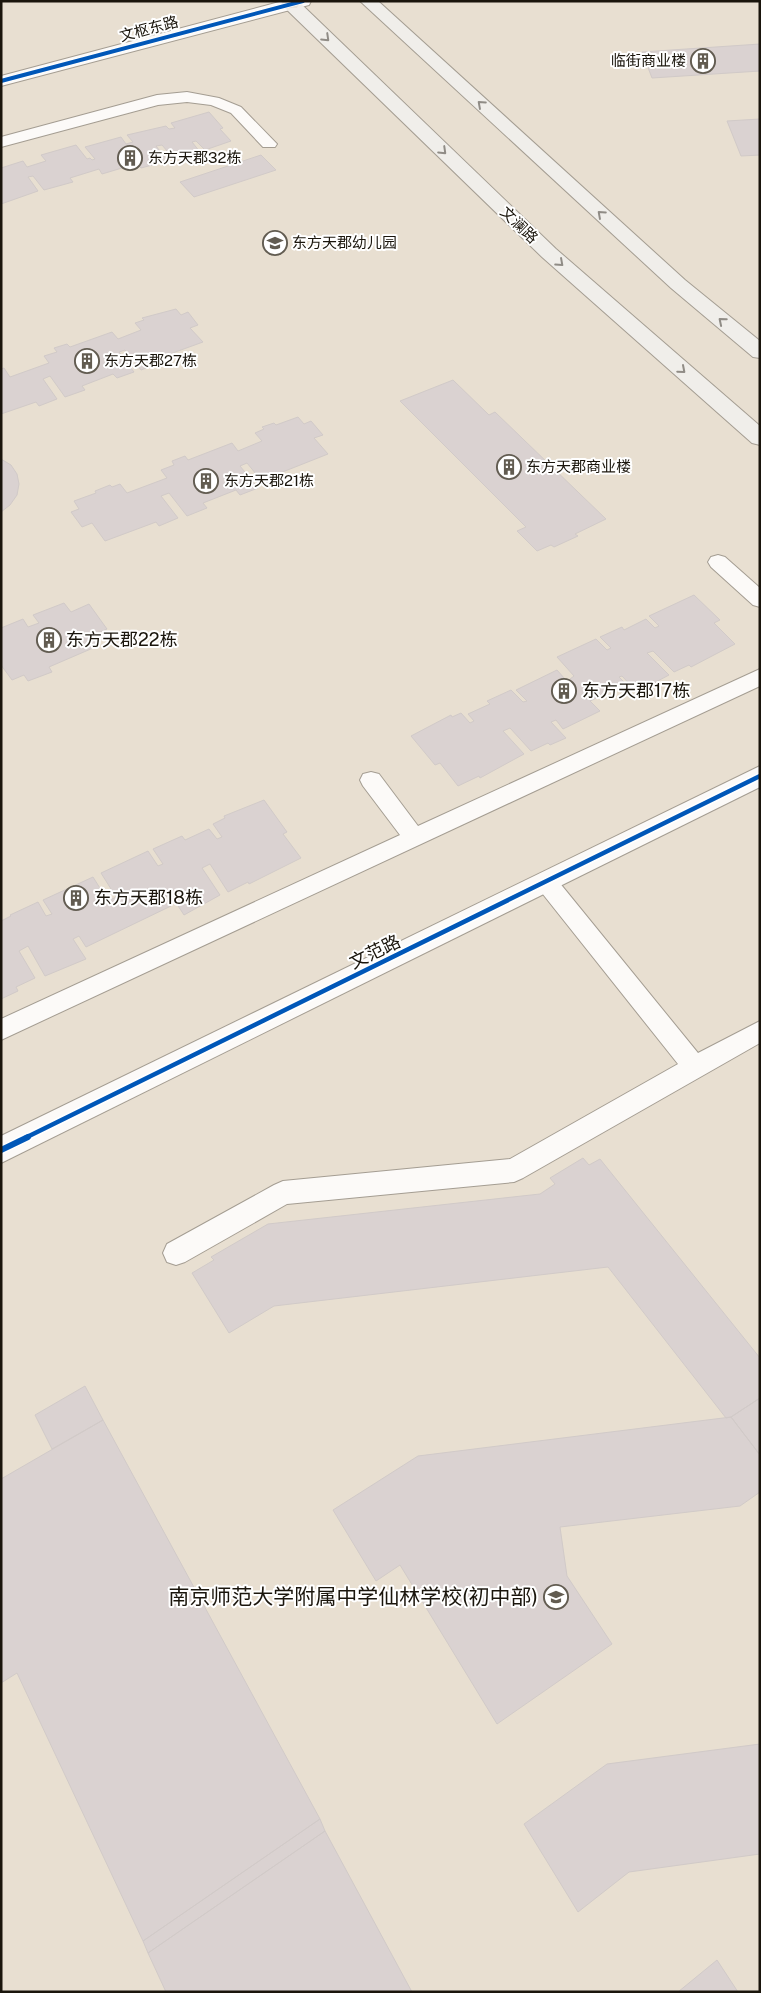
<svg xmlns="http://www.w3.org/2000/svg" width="761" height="1993" font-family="'Public Sans','Noto Sans SC',sans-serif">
	<rect width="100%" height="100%" fill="#e8dfd1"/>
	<path fill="#dad2d1" stroke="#d1cac8" d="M760 44V71L652 78 642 52Z
		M209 112 223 128 220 129 231 141 205 150 196 141 192 142 200 152 173 158 162 145 156 146 167 160 156 164 141 168 133 159 129 160 132 165 102 174 99 169 70 178 73 182 44 190 33 176 28 177 38 191 1 204V168L23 161 27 167 46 161 41 155 76 145 87 159 90 158 92 160 95 159 85 147 121 137 126 144 133 142 127 135 166 126 169 129 175 128 171 123Z
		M760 119V155L741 156 727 121Z
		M261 155 276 170 194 197 180 182Z
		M176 309 181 315 188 312 198 325 190 328 203 342 156 359 160 363 141 370 125 350 119 352 134 372 117 378 113 374 82 386 85 390 65 397 50 376 43 379 57 399 39 406 36 402 1 414V369L4 368 10 377 49 363 44 356 57 352 54 348 67 344 70 347 112 332 118 339 141 330 135 323 144 320 142 318Z
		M453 380 489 415 495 412 606 519 575 534 578 536 554 547 551 545 537 551 517 531 526 527 400 401Z
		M298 417 304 424 311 421 323 435 314 438 328 454 280 473 284 478 265 485 247 463 240 466 258 488 240 495 236 490 203 503 207 508 187 516 169 493 161 496 178 518 159 526 156 522 105 541 92 523 82 527 71 512 79 509 74 501 96 493 95 491 110 485 112 487 120 484 127 493 167 478 161 470 174 465 172 461 185 456 188 460 232 443 238 451 262 441 255 433 264 429 262 427 274 423 276 425Z
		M1 459 11 465 17 474 19 484 17 495 10 505 1 512Z
		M694 595 720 620 714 623 735 644 691 667 689 665 674 672 653 651 647 653 669 675 637 692 622 676 619 677 626 684 590 701 600 711 563 729 556 720 551 722 566 738 550 745 548 743 531 751 510 728 503 731 524 754 480 778 479 776 458 786 440 763 435 765 411 736 451 715 452 717 461 713 470 723 474 721 468 714 490 704 487 701 511 690 523 702 527 701 516 690 557 670 572 687 576 685 570 679 574 676 557 657 596 639 607 650 611 648 600 637 622 627 624 630 646 619 655 628 659 626 649 616Z
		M64 603 71 612 89 604 107 629 93 635 100 645 49 667 52 672 28 681 24 675 12 680 1 665V628L23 619 28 627 39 623 33 615Z
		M264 800 287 832 283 834 301 858 249 884 248 882 228 892 210 864 202 868 220 895 184 915 171 895 165 897 171 906 86 947 79 936 73 939 86 959 45 976 28 946 19 951 35 978 16 987 18 991 1 999V921L11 916 10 915 38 902 46 916 52 914 43 900 93 877 108 901 116 897 101 873 148 851 158 866 163 864 153 849 182 836 185 840 209 829 217 839 222 837 213 824 225 818 224 816Z
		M583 1158 589 1165 600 1159 760 1358V1398L731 1417 726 1418 608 1267 274 1306 229 1333 192 1273 214 1260 211 1257 268 1224 540 1194 555 1184 550 1178Z
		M85 1386 103 1420 52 1449 35 1415Z
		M760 1398V1455L731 1417Z
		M731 1417 760 1455V1492L740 1506 560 1527 567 1576 612 1644 497 1724 400 1565 376 1581 333 1510 418 1456Z
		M103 1420 320 1819 143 1941 17 1673 1 1683V1479Z
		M760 1744V1854L629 1872 578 1912 524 1824 607 1764Z
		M320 1819 325 1831 148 1953 143 1941Z
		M325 1831 412 1992H166L148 1953Z
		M717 1960 738 1992H678Z"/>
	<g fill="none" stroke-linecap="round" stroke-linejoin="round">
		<defs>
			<path id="service" d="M187 92 219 98 241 107 277 144 275 147H263L231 113 211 105 187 102 158 105 1 147V137L157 95Z
				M718 555 725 557 760 588V607L753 605 711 567 708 562 711 557Z
				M760 669V686L1 1040V1019L400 835 363 786 360 780 363 774 371 772 379 774 418 826Z
				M546 873 554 876 698 1053 760 1021V1043L523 1178 514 1182 287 1204 185 1262 176 1265 167 1262 163 1253 167 1244 274 1185 283 1181 510 1159 678 1064 538 888 535 882 538 876Z"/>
			<path id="minor" d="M760 766V787L1 1163V1136Z"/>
			<path id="tertiary" d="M283 1H311L309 5 1 86V76Z"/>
			<path id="secondary" d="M285 1H298L556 249 760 426V445L752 443 542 257 285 8 283 4Z
				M360 1H378L685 280 760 341V358L753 357 671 288Z"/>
			<path id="primary" d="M281 1H297L299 4 297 8H285Z"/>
		</defs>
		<use href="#service" stroke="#a49d92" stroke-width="2"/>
		<use href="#minor" stroke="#a49d92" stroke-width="2"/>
		<use href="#tertiary" stroke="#a49d92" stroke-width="2"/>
		<use href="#secondary" stroke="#a49d92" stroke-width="2"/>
		<use href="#primary" stroke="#c0bcb5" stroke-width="2"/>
		<use href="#service" fill="#fcfaf8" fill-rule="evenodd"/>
		<use href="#minor" fill="#fcfaf8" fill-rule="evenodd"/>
		<use href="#tertiary" fill="#fcfaf8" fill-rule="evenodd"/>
		<use href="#secondary" fill="#f0eeea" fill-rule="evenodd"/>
		<use href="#primary" fill="#e7e2da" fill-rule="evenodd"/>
		<defs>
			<path id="cycleway-far2" d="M1 81 303 1"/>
			<path id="cycleway-far1" d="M25 1138 760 776"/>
			<path id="cycleway" d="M1 1150 28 1137"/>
		</defs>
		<use href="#cycleway-far2" stroke="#fff" stroke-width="5.5"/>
		<use href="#cycleway-far1" stroke="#fff" stroke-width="8"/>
		<use href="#cycleway" stroke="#fff" stroke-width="9"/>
		<use href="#cycleway-far2" stroke="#0057b8" stroke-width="4"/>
		<use href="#cycleway-far1" stroke="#0057b8" stroke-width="4.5"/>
		<use href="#cycleway" stroke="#0057b8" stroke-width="6"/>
	</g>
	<defs><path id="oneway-chevron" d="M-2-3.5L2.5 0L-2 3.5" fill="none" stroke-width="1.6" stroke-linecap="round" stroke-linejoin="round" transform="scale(1.25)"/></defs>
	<g stroke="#908c86">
		<use href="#oneway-chevron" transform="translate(326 38) rotate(44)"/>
		<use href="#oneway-chevron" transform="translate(481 104) rotate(-138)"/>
		<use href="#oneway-chevron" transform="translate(443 151) rotate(44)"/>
		<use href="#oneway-chevron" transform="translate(601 214) rotate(-138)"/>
		<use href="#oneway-chevron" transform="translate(560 263) rotate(42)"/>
		<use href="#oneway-chevron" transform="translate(722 321) rotate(-140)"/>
		<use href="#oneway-chevron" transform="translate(682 370) rotate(41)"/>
	</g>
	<defs>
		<symbol id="building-ring" viewBox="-11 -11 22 22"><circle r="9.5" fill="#fff" stroke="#625c51" stroke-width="1.5"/><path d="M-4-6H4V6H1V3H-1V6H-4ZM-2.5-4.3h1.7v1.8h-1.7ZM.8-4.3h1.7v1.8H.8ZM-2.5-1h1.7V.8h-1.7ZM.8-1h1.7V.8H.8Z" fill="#625c51"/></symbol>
		<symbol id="school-ring" viewBox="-11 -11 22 22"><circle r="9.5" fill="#fff" stroke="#625c51" stroke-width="1.5"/><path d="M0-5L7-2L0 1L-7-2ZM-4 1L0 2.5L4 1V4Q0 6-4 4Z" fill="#625c51"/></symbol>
	</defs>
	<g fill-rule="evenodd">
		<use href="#building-ring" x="689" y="47" width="28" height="28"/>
		<use href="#building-ring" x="116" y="144" width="28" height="28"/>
		<use href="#school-ring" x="261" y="229" width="28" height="28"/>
		<use href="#building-ring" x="73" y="347" width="28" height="28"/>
		<use href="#building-ring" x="495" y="453" width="28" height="28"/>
		<use href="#building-ring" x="192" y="467" width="28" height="28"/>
		<use href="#building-ring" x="35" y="626" width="28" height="28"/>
		<use href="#building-ring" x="550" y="677" width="28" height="28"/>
		<use href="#building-ring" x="62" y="884" width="28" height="28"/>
		<use href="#school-ring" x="542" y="1583" width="28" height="28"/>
	</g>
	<g text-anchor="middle" stroke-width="4" stroke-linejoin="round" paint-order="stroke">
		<g font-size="15" fill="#1a150c" stroke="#fff">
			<text transform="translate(149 29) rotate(-15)" y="5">文枢东路</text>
			<text transform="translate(519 225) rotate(44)" y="5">文澜路</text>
		</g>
		<g font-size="15" fill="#1a150c" stroke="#fff" text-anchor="start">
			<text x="686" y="66" text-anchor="end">临街商业楼</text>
			<text x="148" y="163">东方天郡32栋</text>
			<text x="292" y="248">东方天郡幼儿园</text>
			<text x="104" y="366">东方天郡27栋</text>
			<text x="526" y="472">东方天郡商业楼</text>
			<text x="224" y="486">东方天郡21栋</text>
		</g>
		<g font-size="18" fill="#1a150c" stroke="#fff" text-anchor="start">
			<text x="66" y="646">东方天郡22栋</text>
			<text x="582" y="697">东方天郡17栋</text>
			<text x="94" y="904">东方天郡18栋</text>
		</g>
		<g font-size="18" fill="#1a150c" stroke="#fff">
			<text transform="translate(375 952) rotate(-26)" y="6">文范路</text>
		</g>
		<g font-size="21" fill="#1a150c" stroke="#fff" text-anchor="end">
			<text x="538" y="1604">南京师范大学附属中学仙林学校(初中部)</text>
		</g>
	</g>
	<rect width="761" height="1993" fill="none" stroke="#1a150c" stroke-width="5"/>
</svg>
